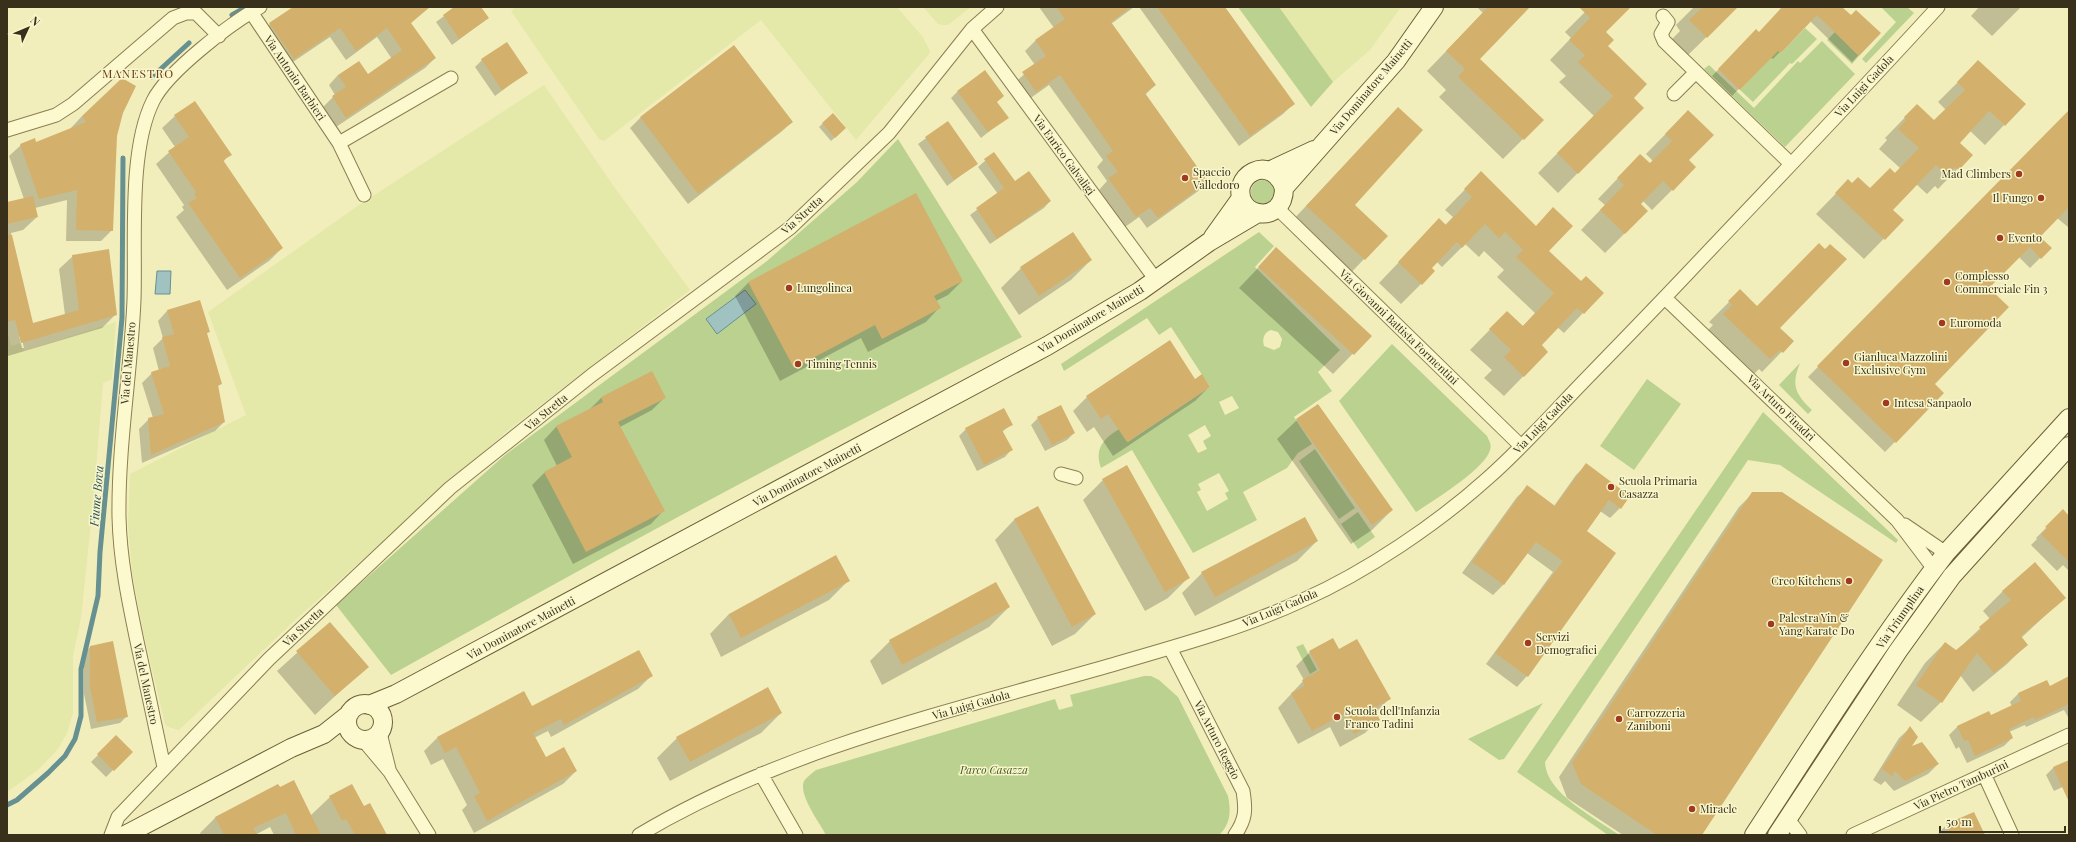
<svg xmlns="http://www.w3.org/2000/svg" width="2076" height="842" font-family="'Playfair Display',serif">
	<rect width="100%" height="100%" fill="#f2eebc"/>
	<path fill="#e4e8a8" d="M516 7H897L922 36 930 51 929 54 856 140 761 20 604 141 599 139 511 11Z
		M923 7H971L948 25H944L938 24Z
		M1279 7H1401L1370 50 1333 82Z
		M544 85 615 188 690 290 511 428 472 462 293 622 179 730 168 727 165 724 143 631 132 572 128 525 130 474 246 415 208 312 356 207Z
		M116 322 112 379 103 383 94 494 81 618 73 656V713L67 733 58 749 38 770 7 792V329L11 346 21 343 24 351Z"/>
	<path fill="#bad18f" fill-rule="evenodd" d="M1238 7H1279L1333 82 1311 107Z
		M1881 7H1907L1914 13 1866 63 1862 59 1896 22Z
		M1805 28 1817 39 1792 64 1790 63 1753 102 1740 90 1778 50 1781 53Z
		M1835 32 1859 56 1852 64 1827 40Z
		M1822 41 1855 74 1785 147 1704 69 1709 65 1754 108 1798 61 1800 63Z
		M898 139 1022 337C809 445 599 558 391 675L336 605 505 455 767 261 857 182Z
		M1251 192a12 12 0 1 1 24 0a12 12 0 1 1-24 0Z
		M1259 232 1274 246 1255 267 1340 350 1318 372 1332 391 1294 417 1312 444 1298 453 1287 468 1243 492 1257 520 1193 553 1132 450 1101 468C1094 449 1103 439 1119 429L1128 442 1210 387 1171 327 1159 335 1147 318 1064 371 1061 364ZM1271 330 1278 332 1282 339 1280 347 1274 350 1264 346C1262 339 1264 332 1271 330ZM1232 396 1239 408 1225 415 1219 402ZM1205 425 1211 436 1203 441 1207 449 1198 453 1188 435ZM1219 473 1229 491 1225 493 1228 499 1207 511 1197 492 1201 490 1198 484Z
		M1392 344 1487 436C1489 441 1492 444 1490 450 1486 468 1433 501 1416 512L1339 401Z
		M1800 363C1791 385 1795 394 1812 410L1808 414 1779 385Z
		M1647 379 1681 404 1634 470 1600 446Z
		M1763 412 1898 540 1896 543 1780 465 1748 460 1545 762C1546 794 1596 818 1619 835H1608L1517 772Z
		M1315 449 1355 508 1339 519 1299 461Z
		M1358 512 1375 537 1358 549 1341 524Z
		M1303 644 1317 670 1310 674 1296 647Z
		M1144 676H1151L1159 680 1178 697 1228 796C1231 811 1231 824 1219 835H826C820 823 798 795 804 781 807 777 812 773 816 770L1055 699 1059 710 1073 706 1070 695Z
		M1543 703 1504 759 1499 760 1468 739Z"/>
	<path fill="#a0c2c0" stroke="#679190" d="M157 271H171L170 294H155Z
		M745 290 756 304 717 334 706 319Z"/>
	<path fill="#0003" fill-rule="evenodd" d="M295 7H418L422 12 410 24 435 58 425 68 336 127 323 107 335 95 329 85 338 75 368 76 392 59 377 37 346 60 330 37 284 68 260 34 270 24Z
		M456 7H480L488 18 452 45 436 22Z
		M1039 7H1134L1111 24 1155 85 1145 95 1207 182 1197 192 1147 228 1139 217 1125 227 1099 190 1107 181 1097 167 1103 160 1049 85 1025 102 1013 84 1035 65 1025 51 1035 41 1054 28Z
		M1139 7H1224L1293 104 1283 114 1239 146Z
		M1477 7H1524L1479 59 1542 120 1503 159 1439 97 1446 90 1427 71 1483 13Z
		M1590 7H1630L1605 32 1606 46 1632 98 1642 108 1558 193 1538 173 1594 116 1559 82 1566 76 1550 60 1571 38 1565 32Z
		M1694 7H1737L1686 57 1670 41 1680 31 1676 25Z
		M1784 7H1840L1851 17 1880 33 1852 62 1810 21 1773 59 1770 57 1732 96 1712 76 1756 31 1759 33Z
		M1979 7H2021L1992 36 1971 16Z
		M734 46 792 122 781 132 688 204 630 128 640 118Z
		M482 60 527 72 495 96 475 67Z
		M1959 81 2004 125 1985 145 1970 131 1958 143 1971 155 1938 189 1935 186 1927 194 1916 184 1892 210 1902 220 1864 259 1816 214 1848 181 1852 184 1870 189 1894 174 1900 168 1879 149 1887 140 1885 138 1917 105 1934 121 1946 110 1938 102Z
		M958 91 996 102 1007 117 981 138 951 98Z
		M1398 109 1354 205 1386 236 1345 279 1287 226Z
		M1688 111V160L1695 167 1652 210 1643 201 1640 204 1647 211 1605 253 1581 230 1605 205 1598 199 1640 155 1650 164 1653 161 1646 154Z
		M122 113 116 136 112 230 101 241H66L67 200 35 208 37 217 23 230 11 233 33 325 65 315 59 269 73 256 116 314 102 328 8 356 7 203 24 199 9 156 21 145 36 144 72 129 71 128 82 116ZM19 336H21L24 348H22Z
		M2068 113 2069 226 2068 227 2057 218 2039 237 2050 248 2030 268 2019 257 1988 288 1933 384 1943 393 1885 452 1808 377Z
		M833 114 842 131 831 141 819 127Z
		M175 116 230 154 223 162 282 248 269 261 227 290 176 217 184 210 182 207 184 205 156 164 175 147 162 128Z
		M948 122 976 164 947 186 918 144Z
		M994 153 1015 182 1050 201 1044 208 990 244 970 215 998 194 978 167Z
		M1481 173 1547 251 1583 313 1564 333 1557 327 1540 345 1547 352 1504 396 1484 378 1492 370 1470 350 1507 312 1522 327 1535 313 1497 277 1504 270 1484 251 1479 257 1465 244 1442 267 1437 262 1431 268 1434 271 1401 304 1379 283 1420 240 1445 225 1453 217 1445 210Z
		M1073 233 1091 260 1071 280 1019 315 1001 288 1021 268Z
		M1276 249 1370 336 1333 374 1239 288Z
		M962 281 948 295 936 301 939 308 926 322 868 352 861 338 780 381 735 296 749 282Z
		M1740 291 1792 341 1762 372 1759 369 1750 378 1704 334 1713 325 1709 322Z
		M167 311 208 332 206 334 221 384 217 387 224 422 215 431 142 463 139 429 149 419 153 418 142 383 152 373 159 371 153 348 163 338 158 321Z
		M1195 380 1209 387 1195 401 1113 456 1094 427 1087 432 1073 411 1087 397Z
		M665 397 652 410 620 427 663 511 651 524 573 564 532 485 544 473 557 466 544 440 556 427 588 411 601 398Z
		M1038 418 1074 433 1067 440 1045 451 1031 425Z
		M1297 420 1392 510 1372 530 1351 544 1277 439Z
		M1011 425 1002 432 1011 450 1005 457 977 471 959 436 966 429Z
		M1586 465 1620 508 1610 518 1600 511 1585 532 1527 676 1517 687 1486 664 1553 572 1527 553 1503 585 1493 595 1462 573 1517 497 1528 487 1554 506 1576 475Z
		M1103 480 1188 578 1168 598 1145 611 1083 500Z
		M1753 493 1700 835H1623L1567 798 1559 777 1739 507Z
		M1038 508 1095 614 1075 634 1052 646 995 540 1014 520Z
		M2063 511 2069 517V571L2063 565 2057 571 2031 545 2037 539 2036 538Z
		M1317 541 1297 561 1195 616 1182 593 1202 573Z
		M848 581 829 600 721 657 710 634 729 614Z
		M2003 591 2064 598 2021 638 2026 645 2007 664 1973 692 1960 675 1941 702 1921 722 1897 705 1925 663 1945 643 1956 651 1990 619 1983 611Z
		M1009 607 989 627 882 685 870 661 890 641Z
		M330 623 367 666 315 715 277 671Z
		M90 647 127 716 120 723 91 729 84 694V654Z
		M1338 650 1389 699 1375 713 1379 719 1365 733 1340 747 1330 727 1298 744 1278 708 1304 680 1296 666 1310 652Z
		M651 676 638 689 551 737 548 731 534 738 545 759 576 771 563 784 474 833 462 810 467 805 443 759 431 765 424 751 437 738 524 692 532 707Z
		M2069 678V716L2068 717 2064 710 2026 727 2025 725 2009 732 2012 738 2004 746 1967 763 1959 747 1956 749 1949 735 1958 726 1991 716 2012 707 2010 702 2018 694 2046 681 2049 688Z
		M781 713 761 733 670 781 657 758 677 738Z
		M1910 728V748L1938 764 1928 774 1894 791 1885 781 1881 785 1873 780 1899 738Z
		M116 737 131 752 106 777 91 762Z
		M2069 761V784L2054 791 2046 775 2053 768Z
		M278 785 310 816 330 797 364 808 382 835H274L270 827 255 835H201L200 833 215 818Z
		M1947 824 1984 835H1937Z"/>
	<g fill="none" stroke-linecap="round" stroke-linejoin="round">
		<path stroke="#679190" stroke-width="5" d="M232 15 246 7
			M152 77 189 43
			M7 805 17 800 48 773 65 756 75 739 81 716V669L98 596 100 552 122 318 123 158"/>
	</g>
	<path fill="#d4b06d" d="M293 7H430L411 23 436 58 346 118 332 96 346 87 338 75 359 61 368 74 402 50 387 28 356 51 340 28 294 59 269 23Z
		M454 7H481L489 18 459 39 443 15Z
		M1056 7H1131L1111 22 1156 85 1145 93 1208 182 1158 218 1150 208 1136 217 1108 178 1118 172 1106 156 1113 151 1060 75 1036 92 1022 72 1046 56 1035 40 1065 19Z
		M1157 7H1225L1295 104 1250 136Z
		M1488 7H1530L1480 59 1544 120 1524 140 1458 77 1465 69 1446 51Z
		M1579 7H1631L1606 32 1614 40 1608 46 1647 84 1634 98 1644 108 1578 174 1557 153 1613 96 1578 62 1585 55 1569 40 1590 18Z
		M1703 7H1738L1707 38 1689 20Z
		M1782 7H1842L1851 15 1856 10 1881 33 1859 56 1817 15 1781 53 1778 51 1740 90 1718 69 1756 29 1759 32Z
		M507 42 528 73 502 90 481 59Z
		M734 45 793 122 698 194 640 117Z
		M1978 60 2026 104 2005 126 1989 111 1960 143 1973 155 1959 170 1955 167 1947 175 1936 165 1893 210 1904 220 1885 240 1835 193 1848 179 1852 183 1858 177 1870 188 1890 168 1895 173 1919 148 1898 129 1906 120 1904 117 1917 104 1934 120 1965 90 1957 82Z
		M985 70 1004 96 997 102 1009 118 988 132 957 91Z
		M122 78 136 86 123 113 117 136 113 231 76 230 77 190 39 199 20 144 35 138 36 142 86 122 82 116Z
		M195 101 232 155 223 160 283 248 240 278 188 203 197 198 194 194 196 192 168 151 189 137 174 115Z
		M1398 107 1423 130 1355 205 1388 236 1365 260 1306 206Z
		M1688 110 1714 135 1689 160 1696 167 1673 191 1663 181 1641 204 1648 211 1625 234 1600 210 1624 185 1617 178 1640 154 1650 163 1672 141 1665 134Z
		M2069 110V207L2040 237 2052 248 2041 259 2030 247 1989 288 2009 307 1935 384 1944 393 1896 443 1817 366Z
		M833 113 846 128 835 138 822 123Z
		M948 121 978 164 954 180 925 137Z
		M994 152 1015 181 1029 171 1051 201 997 239 976 208 1004 188 984 159Z
		M1481 171 1536 226 1553 207 1573 226 1549 251 1581 281 1586 276 1604 293 1584 314 1577 308 1542 345 1548 352 1524 377 1504 357 1511 350 1489 329 1507 311 1523 326 1554 293 1516 257 1523 250 1505 232 1499 238 1485 224 1462 248 1457 242 1432 268 1435 271 1422 285 1398 262 1439 218 1446 225 1472 197 1464 189Z
		M916 193 963 281 934 296 941 308 882 339 875 325 794 368 748 282Z
		M33 196 38 217 7 224V202Z
		M1073 232 1092 260 1039 296 1020 267Z
		M7 235H12L33 323 79 310 72 255 109 249 117 315 21 343 15 320 7 322Z
		M1819 243 1825 249 1830 244 1847 259 1780 328 1794 341 1783 353 1780 350 1770 359 1723 314 1732 305 1728 301 1740 289 1757 306Z
		M1276 247 1372 336 1354 355 1258 267Z
		M200 300 210 332 207 333 222 384 218 385 225 422 151 455 148 418 164 414 151 372 170 366 162 337 174 334 167 310Z
		M1170 340 1195 379 1202 374 1210 387 1127 442 1108 414 1101 419 1086 396Z
		M652 371 666 398 618 422 665 511 586 552 544 472 572 457 556 426 603 402 601 397Z
		M1318 404 1393 510 1372 525 1296 419Z
		M1061 405 1075 433 1052 445 1037 417Z
		M1004 408 1013 425 1002 430 1013 450 984 465 965 428Z
		M1586 463 1630 496 1621 509 1609 500 1587 531 1616 553 1528 677 1495 653 1563 561 1536 542 1504 585 1472 562 1527 485 1555 506Z
		M1127 465 1190 578 1165 592 1102 479Z
		M1752 492H1782L1883 560 1702 835H1657L1581 784 1572 763Z
		M1038 506 1096 614 1072 627 1014 519Z
		M2063 509 2069 516V562L2041 534 2047 528 2045 527Z
		M1305 517 1318 541 1215 597 1201 572Z
		M836 555 850 581 741 638 729 614Z
		M2035 562 2066 598 2021 636 2028 645 1994 673 1977 653 1942 703 1916 685 1945 642 1956 650 1981 630 1979 627 2011 600 2002 591Z
		M996 582 1010 607 902 665 889 640Z
		M330 622 369 667 335 696 296 651Z
		M1333 638 1339 649 1357 639 1391 699 1374 708 1380 720 1354 734 1344 714 1312 731 1291 693 1305 686 1302 680 1320 670 1309 651Z
		M113 641 128 717 97 722 90 687V646Z
		M639 650 653 676 564 725 561 719 533 733 546 757 564 747 577 771 487 821 474 796 480 793 456 747 445 753 437 737 524 691 532 706Z
		M2069 676V704L2035 720 2034 717 2009 729 2013 738 1975 756 1968 740 1964 741 1957 726 1989 711 1991 715 2021 701 2018 693 2047 680 2050 686Z
		M768 687 782 713 690 762 676 737Z
		M1910 726 1918 737 1912 746 1922 742 1939 764 1905 781 1895 771 1892 776 1882 769Z
		M116 735 133 752 114 771 97 754Z
		M2069 760V802L2053 767Z
		M294 780 321 835H296L286 813 253 828 257 835H224L215 817 278 784 280 787Z
		M352 784 364 806 370 803 387 835H355L346 819 342 821 329 796Z
		M1974 812 1985 835H1951L1946 824Z"/>
	<g fill="none" stroke-linecap="round" stroke-linejoin="round">
		<defs>
			<path id="street" d="M251 12 339 143 364 195
				M1663 16 1668 22 1661 34 1664 41 1791 164
				M972 29 1156 280
				M1674 94 1696 72
				M7 130 56 115 73 104 173 18 186 13H196L219 36
				M339 143 451 78
				M1277 208 1521 446
				M1665 298 1897 520 1934 569
				M1061 474 1076 478
				M1905 525 1946 553
				M1170 648 1243 791C1246 810 1246 819 1235 835
				M380 733 389 769
				M364 741 390 772 429 835
				M164 767C155 726 147 686 138 646 129 603 120 561 119 517 118 444 131 372 134 300 136 243 128 151 153 101 167 72 231 23 260 7
				M761 774 796 835
				M1984 774 2012 835
				M1788 819 1800 835
				M111 835 118 817 269 659 450 488 592 375 790 228 889 133 972 29 997 7
				M639 835C783 749 948 712 1108 666 1173 647 1241 629 1303 600 1366 572 1437 524 1488 478 1522 448 1552 414 1583 382 1618 346 1653 310 1688 273 1771 185 1856 97 1938 7
				M1853 835 2069 735"/>
			<path id="secondary" d="M1269 171 1314 150
				M1284 188C1280 175 1267 165 1253 172 1247 175 1243 180 1241 186 1234 217 1284 227 1284 188L1396 61 1434 7
				M1213 237 1241 198
				M347 722a18 18 0 1 1 36 0a18 18 0 1 1-36 0Z
				M369 705 396 694 1047 346 1140 291 1209 242 1258 213
				M125 835 291 748 324 734 348 715
				M1754 835C1816 740 1877 643 1946 553L2069 418
				M1777 835 1898 651 1952 576 2069 446"/>
		</defs>
		<use href="#street" stroke="#8b7e54" stroke-width="15"/>
		<use href="#secondary" stroke="#6c5e37" stroke-width="20"/>
		<use href="#street" stroke="#fcf9cf" stroke-width="13"/>
		<use href="#secondary" stroke="#fcf9cf" stroke-width="18"/>
	</g>
	<g fill="#a03a1e" stroke="#f9f6cc" stroke-width="1.5">
		<circle cx="2019" cy="174" r="4"/>
		<circle cx="1185" cy="178" r="4"/>
		<circle cx="2041" cy="198" r="4"/>
		<circle cx="2000" cy="238" r="4"/>
		<circle cx="1947" cy="282" r="4"/>
		<circle cx="789" cy="288" r="4"/>
		<circle cx="1942" cy="323" r="4"/>
		<circle cx="1846" cy="363" r="4"/>
		<circle cx="798" cy="364" r="4"/>
		<circle cx="1886" cy="403" r="4"/>
		<circle cx="1611" cy="487" r="4"/>
		<circle cx="1849" cy="581" r="4"/>
		<circle cx="1771" cy="624" r="4"/>
		<circle cx="1528" cy="643" r="4"/>
		<circle cx="1337" cy="717" r="4"/>
		<circle cx="1619" cy="719" r="4"/>
		<circle cx="1692" cy="809" r="4"/>
	</g>
	<g text-anchor="middle" stroke-width="3" stroke-linejoin="round" paint-order="stroke">
		<g font-size="11" fill="#38301a" stroke="#f9f6cc">
			<text transform="translate(295 78) rotate(56)" y="4">Via Antonio Barbieri</text>
			<text transform="translate(1864 86) rotate(-47)" y="4">Via Luigi Gadola</text>
			<text transform="translate(1371 87) rotate(-50)" y="4">Via Dominatore Mainetti</text>
			<text transform="translate(1064 155) rotate(54)" y="4">Via Enrico Galvaligi</text>
			<text transform="translate(802 215) rotate(-42)" y="4">Via Stretta</text>
			<text transform="translate(1091 319) rotate(-31)" y="4">Via Dominatore Mainetti</text>
			<text transform="translate(1399 327) rotate(44)" y="4">Via Giovanni Battista Formentini</text>
			<text transform="translate(128 363) rotate(-85)" y="4">Via del Manestro</text>
			<text transform="translate(1781 408) rotate(44)" y="4">Via Arturo Finadri</text>
			<text transform="translate(546 412) rotate(-39)" y="4">Via Stretta</text>
			<text transform="translate(1543 423) rotate(-46)" y="4">Via Luigi Gadola</text>
			<text transform="translate(807 475) rotate(-28)" y="4">Via Dominatore Mainetti</text>
			<text transform="translate(1280 608) rotate(-23)" y="4">Via Luigi Gadola</text>
			<text transform="translate(1900 617) rotate(-55)" y="4">Via Triumplina</text>
			<text transform="translate(303 627) rotate(-43)" y="4">Via Stretta</text>
			<text transform="translate(521 628) rotate(-28)" y="4">Via Dominatore Mainetti</text>
			<text transform="translate(146 684) rotate(78)" y="4">Via del Manestro</text>
			<text transform="translate(971 705) rotate(-16)" y="4">Via Luigi Gadola</text>
			<text transform="translate(1217 740) rotate(63)" y="4">Via Arturo Reggio</text>
			<text transform="translate(1961 785) rotate(-25)" y="4">Via Pietro Tamburini</text>
		</g>
		<g font-size="11" fill="#38301a" stroke="#f9f6cc" text-anchor="start">
			<text x="1193" y="176">Spaccio<tspan x="1193" dy="13">Valledoro</tspan></text>
			<text x="2011" y="178" text-anchor="end">Mad Climbers</text>
			<text x="2033" y="202" text-anchor="end">Il Fungo</text>
			<text x="2008" y="242">Evento</text>
			<text x="1955" y="280">Complesso<tspan x="1955" dy="13">Commerciale Fin 3</tspan></text>
			<text x="797" y="292">Lungolinea</text>
			<text x="1950" y="327">Euromoda</text>
			<text x="1854" y="361">Gianluca Mazzolini<tspan x="1854" dy="13">Exclusive Gym</tspan></text>
			<text x="806" y="368">Timing Tennis</text>
			<text x="1894" y="407">Intesa Sanpaolo</text>
			<text x="1619" y="485">Scuola Primaria<tspan x="1619" dy="13">Casazza</tspan></text>
			<text x="1841" y="585" text-anchor="end">Creo Kitchens</text>
			<text x="1779" y="622">Palestra Yin &amp;<tspan x="1779" dy="13">Yang Karate Do</tspan></text>
			<text x="1536" y="641">Servizi<tspan x="1536" dy="13">Demografici</tspan></text>
			<text x="1345" y="715">Scuola dell'Infanzia<tspan x="1345" dy="13">Franco Tadini</tspan></text>
			<text x="1627" y="717">Carrozzeria<tspan x="1627" dy="13">Zaniboni</tspan></text>
			<text x="1700" y="813">Miracle</text>
		</g>
		<g font-size="11" font-style="italic" fill="#3c571f" stroke="#f9f6cc">
			<text x="994" y="774">Parco Casazza</text>
		</g>
		<g font-size="12" letter-spacing="1" fill="#693a15" stroke="#f9f6cc">
			<text x="138" y="78">MANESTRO</text>
		</g>
		<g font-size="12" font-style="italic" fill="#28525a" stroke="#f9f6cc">
			<text transform="translate(97 496) rotate(-85)" y="4">Fiume Bova</text>
		</g>
	</g>
	<rect width="2076" height="842" fill="none" stroke="#38301a" stroke-width="16"/>
	<g transform="translate(28 28) rotate(46)" stroke="#f9f6cc" stroke-width="3" paint-order="stroke">
	<path d="M0-3L7 15L0 10L-7 15Z" fill="#38301a"/>
	<text y="-6" font-size="11" font-weight="bold" text-anchor="middle" fill="#38301a">N</text>
	</g>
	<path d="M1940 826v6h125v-6" fill="none" stroke="#38301a" stroke-width="2"/>
	<text x="1946" y="826" font-size="12" fill="#38301a" stroke="#f9f6cc" stroke-width="3" paint-order="stroke">50 m</text>
</svg>
